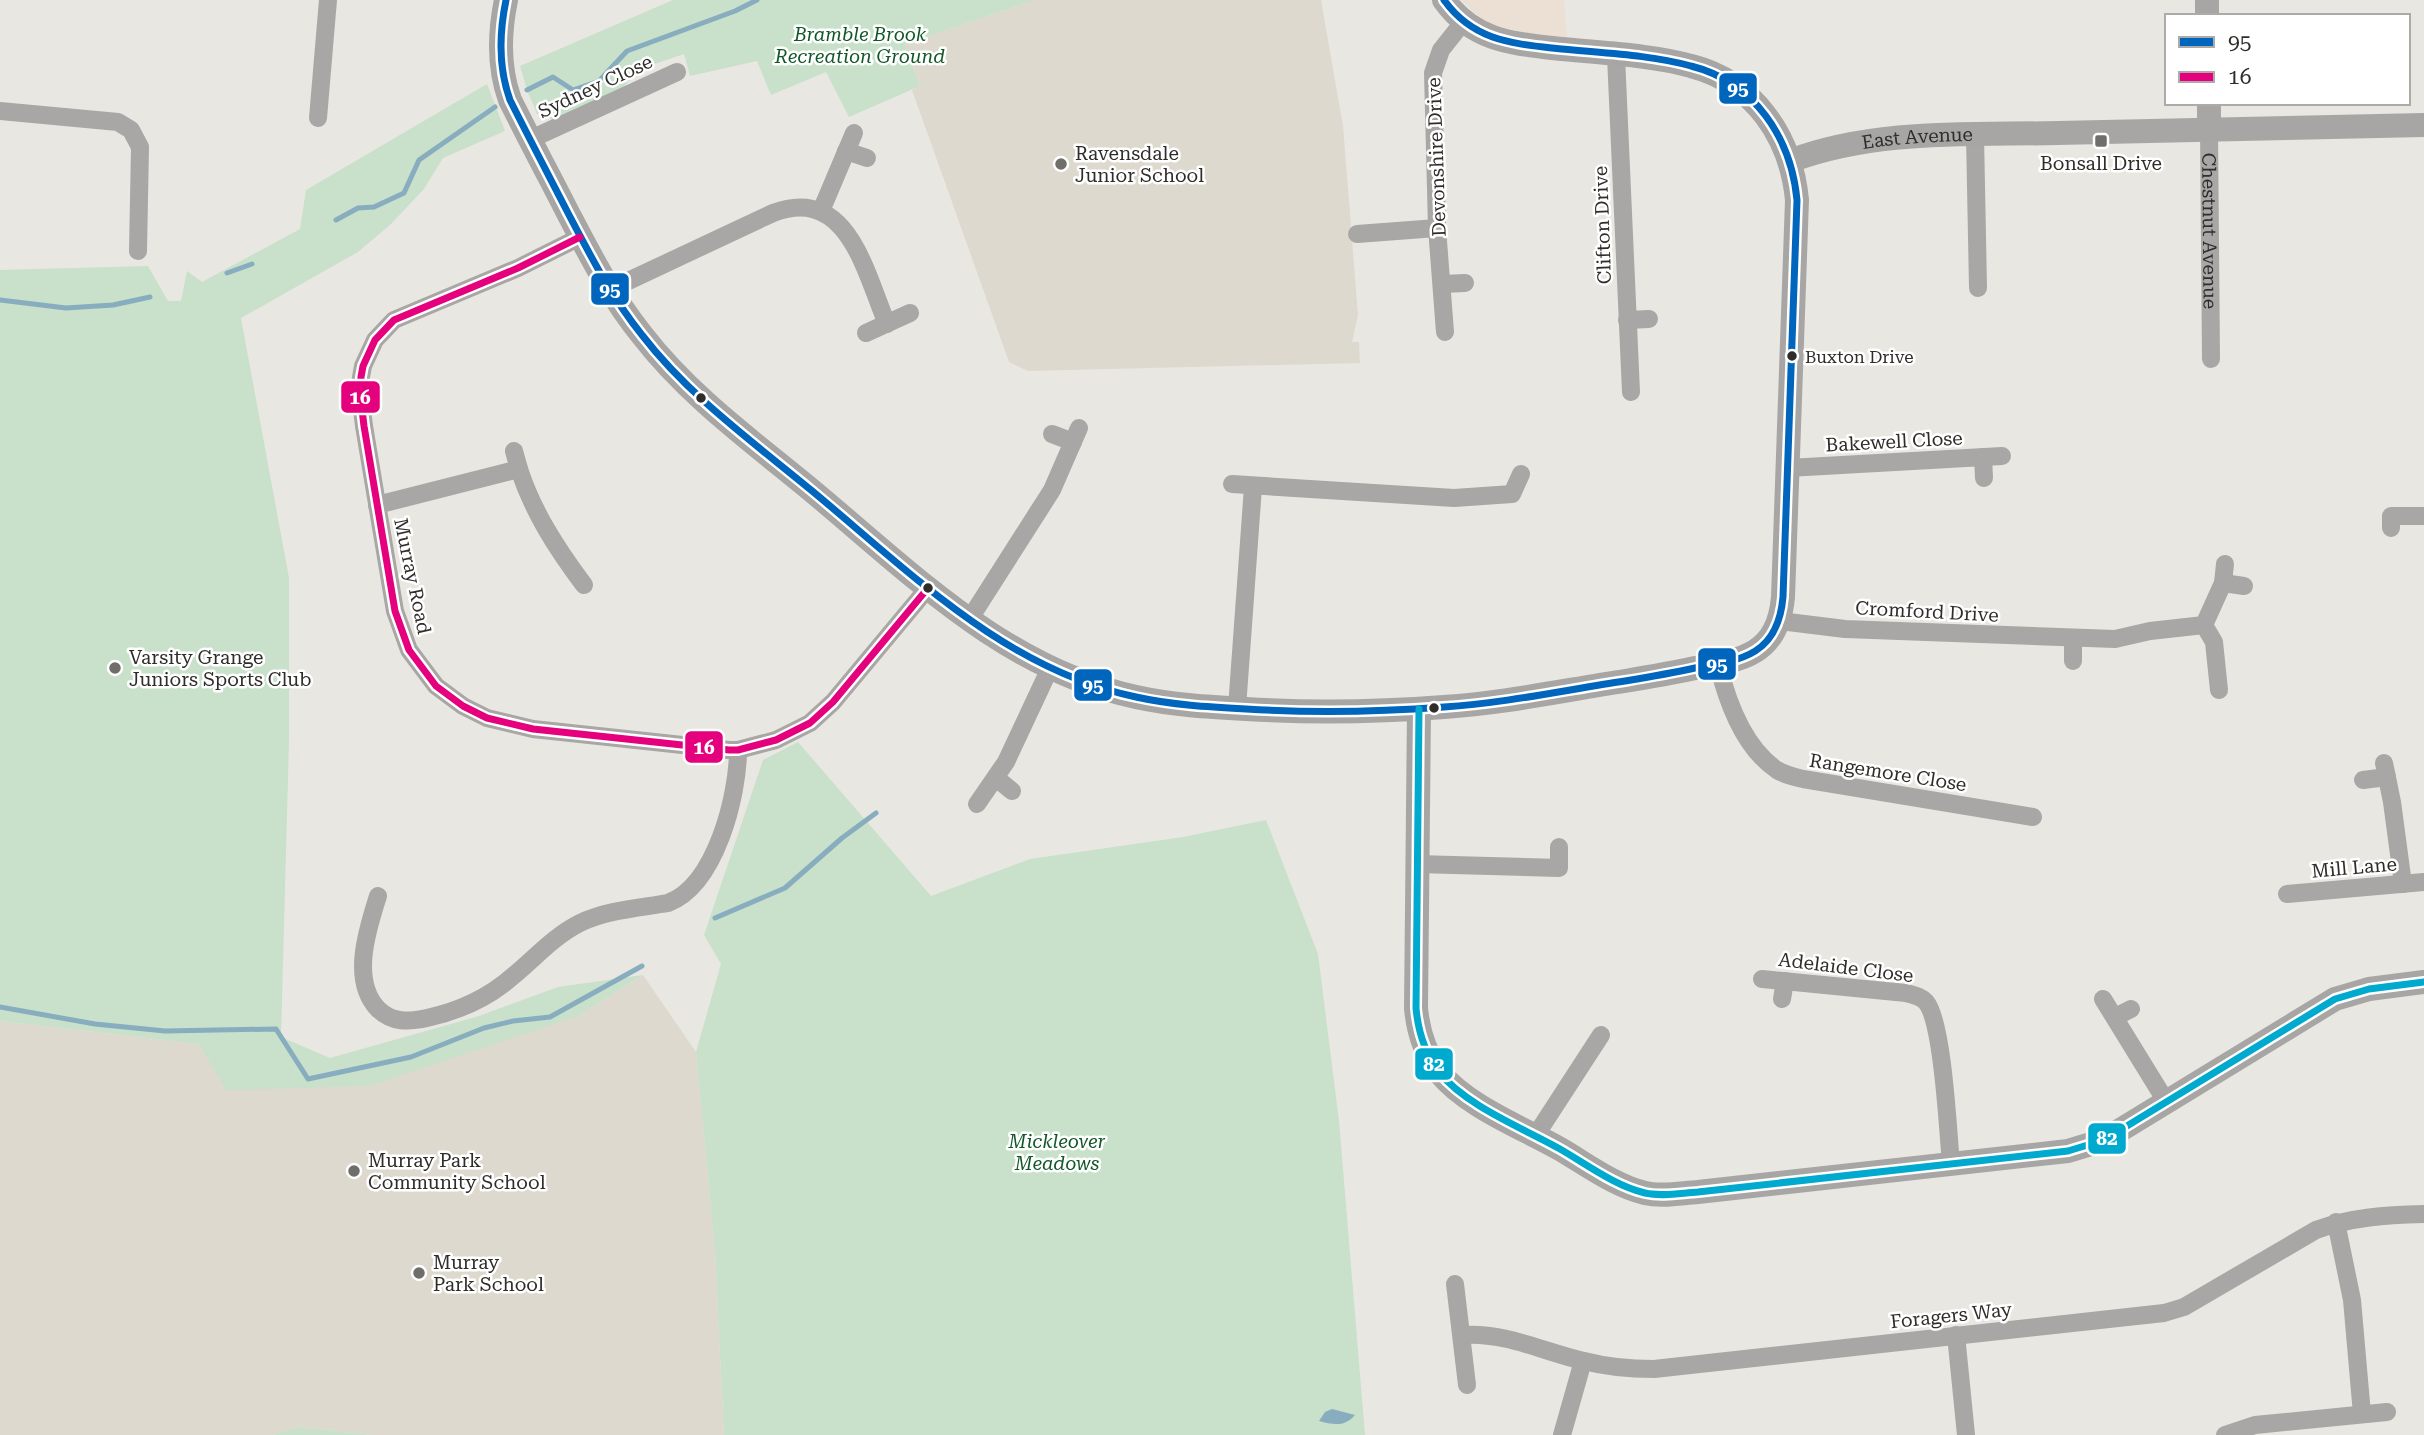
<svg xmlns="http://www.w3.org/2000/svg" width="2424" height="1435" font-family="'Roboto Serif',serif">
	<rect width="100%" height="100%" fill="#e9e7e2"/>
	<path fill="#ece0d5" d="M1462 0H1564L1567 39 1487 26Z"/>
	<path fill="#ded9ce" d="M1034 0H1321L1343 126 1358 315 1352 342H1359L1360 363 1028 371 1009 362 912 90 920 86 905 44Z
		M643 975 696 1052 715 1251 724 1435H373L297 1427 273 1435H0V1021L199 1044 227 1090 578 1016Z"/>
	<path fill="#c9e0ca" d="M673 0H1034L905 44 920 86 849 117 826 72 771 95 757 61 690 76 684 54 637 70 619 93 553 120 537 114 527 90 520 66Z
		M487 84 505 131 443 158 424 189 391 224 358 252 241 318 289 578V740L281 1037 330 1058 479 1016 558 987 643 975 578 1016 369 1086 226 1090 199 1044 0 1021V270L148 266 168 301H181L187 271 202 282 300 229 306 190Z
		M798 742 931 896 1030 859 1183 837 1266 820 1318 954 1339 1121 1365 1435H724L715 1251 696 1052 721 964 704 935 763 760Z
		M297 1427 373 1435H273Z"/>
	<path fill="#87adbf" d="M1332 1409 1355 1415C1345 1427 1334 1425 1319 1421L1325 1412Z"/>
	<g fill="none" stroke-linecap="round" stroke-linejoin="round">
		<path stroke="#87adbf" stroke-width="5" d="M527 90 553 77 573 90 599 81 627 51 735 11 757 0
			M336 220 358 208 374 207 404 193 419 160 495 107
			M227 273 252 264
			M0 300 66 308 113 305 150 297
			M715 918 785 888 842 838 876 813
			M0 1007 95 1024 165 1031 276 1029 308 1079 411 1057 484 1028 513 1021 550 1017 642 966"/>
		<g stroke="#a8a7a6" stroke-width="18">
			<path d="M1616 56 1631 392"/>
			<path d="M0 111 118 122 131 130 140 147 138 251"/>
			<path d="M318 118 328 0"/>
			<path id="s1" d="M2209 129 2211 359"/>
			<path d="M1975 135 1978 288"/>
			<path d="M531 139 677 72"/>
			<path d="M846 151 867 158"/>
			<path d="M821 211 854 133"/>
			<path d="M1357 234 1437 228"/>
			<path d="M580 237 518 268 394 320 375 340 363 366 361 377 360 393 364 426 395 611 409 650 436 686 463 706 487 718 533 729 729 750H738L776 740 810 723 833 702 928 588"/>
			<path d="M1442 284 1465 283"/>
			<path d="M609 290 773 213C848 185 865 272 887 324"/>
			<path d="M1627 320 1649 319"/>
			<path d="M1445 332 1437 228 1433 73 1441 50 1464 21"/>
			<path d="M866 333 910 313"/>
			<path d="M1052 434 1073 442"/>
			<path d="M514 451 519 469"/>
			<path d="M1983 457 1984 478"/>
			<path d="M1788 468 2002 456"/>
			<path d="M1232 484 1454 498 1512 494 1521 474"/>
			<path d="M377 505 519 469C533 512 557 549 584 585"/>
			<path d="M2391 528V516H2424"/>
			<path d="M2223 583 2244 586"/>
			<path d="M969 620 1052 490 1079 428"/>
			<path d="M1780 621 1845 629 2115 639 2150 631 2204 625"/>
			<path d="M2073 661V638"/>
			<path d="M1718 664C1727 701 1744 748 1777 770 1785 775 1794 777 1803 779L2033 817"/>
			<path d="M2219 690 2214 642 2204 625 2223 583 2225 564"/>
			<path d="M1237 708 1253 487"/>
			<path d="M2384 763 2392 802 2403 884"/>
			<path d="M996 778 1012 791"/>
			<path d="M2363 780 2387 777"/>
			<path d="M977 804 1006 762 1050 668"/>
			<path d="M1417 864 1559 868V847"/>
			<path d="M2287 894 2424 882"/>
			<path d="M378 896C368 928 350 980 378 1009 392 1023 409 1022 427 1018 459 1011 488 998 513 976 535 958 554 936 580 923 607 910 639 908 668 903 716 885 738 795 738 750"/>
			<path d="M1762 979 1906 993C1913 995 1921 996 1926 1002 1943 1022 1948 1133 1951 1164"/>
			<path d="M1782 999 1785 981"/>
			<path d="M2103 999 2167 1103"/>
			<path d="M2115 1017 2131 1009"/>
			<path d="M1536 1135 1601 1035"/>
			<path d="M2336 1222 2352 1300 2362 1414"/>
			<path d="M1455 1284 1467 1385"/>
			<path d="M1463 1335C1505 1332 1544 1352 1584 1361 1607 1367 1630 1369 1654 1369L2164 1313 2184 1307 2316 1230C2352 1217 2386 1215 2424 1214"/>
			<path d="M1956 1335 1966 1435"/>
			<path d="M1562 1435 1583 1361"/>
			<path d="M2225 1435 2255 1425 2387 1412"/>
		</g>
		<g stroke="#a8a6a5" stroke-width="24">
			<path d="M506 0C499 34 498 67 510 100 529 138 549 176 568 213 590 255 612 298 642 335 689 396 753 442 811 490 910 572 1006 670 1136 697 1172 705 1209 707 1246 709 1312 713 1378 712 1444 707 1505 703 1565 690 1625 681 1649 677 1672 673 1695 668 1744 660 1778 654 1783 597L1797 200C1791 137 1754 82 1691 66 1648 54 1597 53 1552 48 1508 43 1472 39 1444 0"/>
			<path d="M2207 0V16"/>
			<path d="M2209 103V129"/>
			<path id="s2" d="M1790 161C1875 129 1968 135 2058 133 2180 130 2302 127 2424 125"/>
			<path d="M1419 709 1416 1008C1418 1031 1425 1053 1439 1072 1466 1106 1523 1128 1560 1149 1586 1164 1615 1186 1645 1193 1662 1197 1681 1193 1698 1192L2068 1151 2104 1140 2335 999 2369 989 2424 982"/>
		</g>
		<defs>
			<path id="bus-1" d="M506 0C499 34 498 67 510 100 529 138 549 176 568 213 590 255 612 298 642 335 689 396 753 442 811 490 910 572 1006 670 1136 697 1172 705 1209 707 1246 709 1312 713 1378 712 1444 707 1505 703 1565 690 1625 681 1649 677 1672 673 1695 668 1744 660 1778 654 1783 597L1797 200C1791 137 1754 82 1691 66 1648 54 1597 53 1552 48 1508 43 1472 39 1444 0"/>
			<path id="bus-2" d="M580 237 518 268 394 320 375 340 363 366 361 377 360 393 364 426 395 611 409 650 436 686 463 706 487 718 533 729 729 750H738L776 740 810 723 833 702 928 588"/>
			<path id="bus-3" d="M1419 709 1416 1008C1418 1031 1425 1053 1439 1072 1466 1106 1523 1128 1560 1149 1586 1164 1615 1186 1645 1193 1662 1197 1681 1193 1698 1192L2068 1151 2104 1140 2335 999 2369 989 2424 982"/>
		</defs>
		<use href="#bus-1" stroke="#fff" stroke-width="12"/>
		<use href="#bus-2" stroke="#fff" stroke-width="12"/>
		<use href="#bus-3" stroke="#fff" stroke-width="12"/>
		<use href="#bus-1" stroke="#0065bd" stroke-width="7"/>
		<use href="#bus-2" stroke="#e5007d" stroke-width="7"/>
		<use href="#bus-3" stroke="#00a9ce" stroke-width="7"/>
	</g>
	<g fill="#706e6a" stroke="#fff" stroke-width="2.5">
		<rect x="2094" y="134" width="14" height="14" rx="3.5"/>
		<circle cx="1061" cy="164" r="7"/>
		<circle cx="115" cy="668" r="7"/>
		<circle cx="354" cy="1171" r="7"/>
		<circle cx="419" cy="1273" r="7"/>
	</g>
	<g fill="#2f2d2a" stroke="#fff" stroke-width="2.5">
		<circle cx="1792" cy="356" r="6"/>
		<circle cx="701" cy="398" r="6"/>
		<circle cx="928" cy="588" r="6"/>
		<circle cx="1434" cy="708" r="6"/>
	</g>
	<g text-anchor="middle" stroke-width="5" stroke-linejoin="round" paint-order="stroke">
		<g font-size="17" fill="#2f2d2a" stroke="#fff" text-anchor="start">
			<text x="1805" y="363">Buxton Drive</text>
		</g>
		<g font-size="19" font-style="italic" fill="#125728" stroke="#fff">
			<text x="860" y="41">Bramble Brook<tspan x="860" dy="22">Recreation Ground</tspan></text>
			<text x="1057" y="1148">Mickleover<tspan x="1057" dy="22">Meadows</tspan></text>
		</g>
		<g font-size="19" fill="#2f2d2a" stroke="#fff">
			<text transform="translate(595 86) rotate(-25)" y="7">Sydney Close</text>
			<text dy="7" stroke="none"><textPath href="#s2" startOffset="130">East Avenue</textPath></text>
			<text transform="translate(1436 157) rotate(-92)" y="7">Devonshire Drive</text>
			<text transform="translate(1602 225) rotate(-92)" y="7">Clifton Drive</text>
			<text dy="7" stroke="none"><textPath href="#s1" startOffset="102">Chestnut Avenue</textPath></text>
			<text transform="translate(1894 441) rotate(-3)" y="7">Bakewell Close</text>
			<text transform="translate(413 576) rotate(78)" y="7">Murray Road</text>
			<text transform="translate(1927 611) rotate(3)" y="7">Cromford Drive</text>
			<text transform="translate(1888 772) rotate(9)" y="7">Rangemore Close</text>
			<text transform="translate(2354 867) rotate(-5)" y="7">Mill Lane</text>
			<text transform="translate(1846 967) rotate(7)" y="7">Adelaide Close</text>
			<text transform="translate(1951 1315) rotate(-6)" y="7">Foragers Way</text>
		</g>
		<g font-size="19" fill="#2f2d2a" stroke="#fff" text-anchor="start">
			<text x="1075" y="160">Ravensdale<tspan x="1075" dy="22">Junior School</tspan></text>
			<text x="2101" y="170" text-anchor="middle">Bonsall Drive</text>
			<text x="129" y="664">Varsity Grange<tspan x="129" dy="22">Juniors Sports Club</tspan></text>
			<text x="368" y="1167">Murray Park<tspan x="368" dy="22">Community School</tspan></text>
			<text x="433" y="1269">Murray<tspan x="433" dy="22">Park School</tspan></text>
		</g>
	</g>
	<g stroke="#fff" stroke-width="2.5">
		<rect x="1718" y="72" width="40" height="33" rx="7" fill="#0065bd"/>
		<rect x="590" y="272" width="40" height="34" rx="7" fill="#0065bd"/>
		<rect x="340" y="380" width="41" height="34" rx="7" fill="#e5007d"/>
		<rect x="1697" y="647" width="40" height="34" rx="7" fill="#0065bd"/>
		<rect x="1073" y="668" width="40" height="34" rx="7" fill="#0065bd"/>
		<rect x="684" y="730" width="40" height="34" rx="7" fill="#e5007d"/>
		<rect x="1414" y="1047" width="40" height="34" rx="7" fill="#00a9ce"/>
		<rect x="2087" y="1122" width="40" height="33" rx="7" fill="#00a9ce"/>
	</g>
	<g font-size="19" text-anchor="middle" font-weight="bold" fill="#fff">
		<text x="1738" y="95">95</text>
		<text x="610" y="296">95</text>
		<text x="360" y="404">16</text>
		<text x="1717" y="671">95</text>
		<text x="1093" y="692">95</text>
		<text x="704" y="754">16</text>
		<text x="1434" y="1071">82</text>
		<text x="2107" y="1145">82</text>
	</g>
	<rect x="2165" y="14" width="245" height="91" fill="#ffffff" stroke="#acabaa" stroke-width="2"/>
	<rect x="2179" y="37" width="35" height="10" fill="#0065bd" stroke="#acabaa" stroke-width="2"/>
	<text x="2228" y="49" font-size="21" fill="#2f2d2a">95</text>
	<rect x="2179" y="72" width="35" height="10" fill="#e5007d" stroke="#acabaa" stroke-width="2"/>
	<text x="2228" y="84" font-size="21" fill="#2f2d2a">16</text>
</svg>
